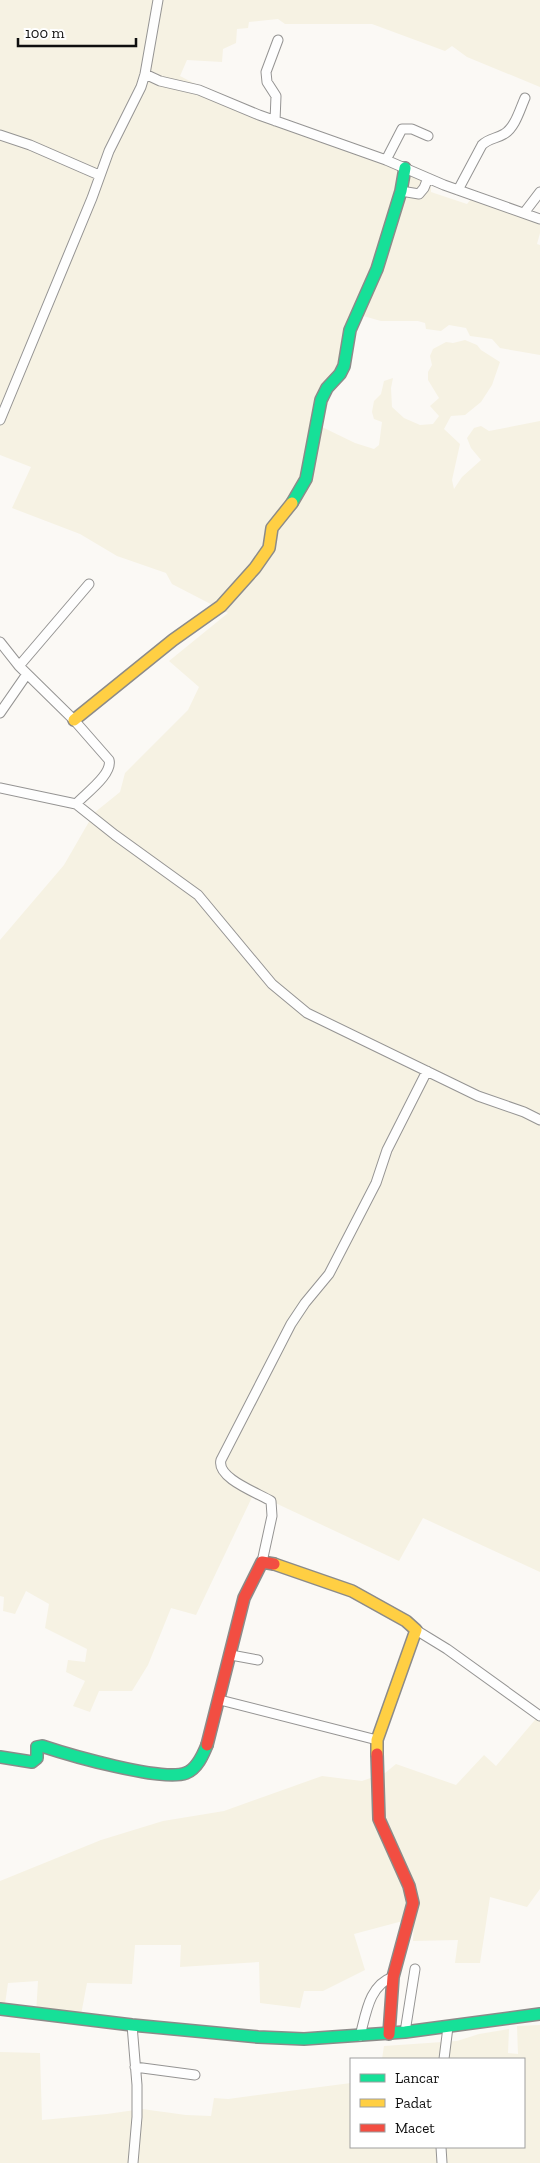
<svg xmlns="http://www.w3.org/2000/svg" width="540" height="2163" font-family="'Zilla Slab',serif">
	<rect width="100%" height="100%" fill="#fbf9f5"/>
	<path fill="#f6f2e3" d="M0 0H540V87L467 57 452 46 445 51 372 24H285L278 19 249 22 248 28 237 29 236 43 223 49 222 62 187 60 180 76 213 93 431 182V192L467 204 474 195 540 217V233L537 244 540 245V355L500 348 492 339 470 336 466 328 449 325 441 331 426 329 425 323 418 321H381L360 315 333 383 322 427 355 443 374 449 379 445 382 422 374 419 372 412 374 401 381 394 384 381 393 378 391 388 392 407 404 418 420 425 433 424 439 416 430 406 439 398 428 380V372L432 365 430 356 433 349 446 342 453 343 465 340 477 345 481 350 500 362 492 385 481 402 465 415 451 416 444 429 460 444 452 480 454 489 462 477 481 460 471 448 467 438 474 428 481 426 489 431 540 421V1572L423 1518 399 1561 254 1493 196 1615 171 1608 148 1665 132 1691H99L90 1712 73 1706 85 1681 66 1672 68 1660 85 1662 87 1649 45 1628 49 1604 26 1591 15 1614 3 1611 4 1597 0 1596V940L64 865 94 813 120 792 125 773 188 710 199 687 169 661 228 613 172 584 166 573 117 556 80 534 12 508 31 467 0 455Z
		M540 1714V1889L527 1907 490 1897 480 1963H455L458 1940 413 1941 414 1918 354 1934 365 1970 323 1991H304L300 2008 260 2003 259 1962 180 1967 181 1945H135L132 1984 87 1983 80 2020 36 2014 38 1981 8 1983 4 2011H0V1881L101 1840 163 1821 224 1811 322 1776 362 1781 385 1773 396 1764 456 1785 484 1755 496 1766Z
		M540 2025V2163H0V2052L40 2053 42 2120 107 2114 142 2109 186 2115 211 2116 214 2098 228 2099 351 2083V2147H524V2059H382L384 2046 457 2041 479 2034 509 2029 508 2053 518 2054 517 2026Z"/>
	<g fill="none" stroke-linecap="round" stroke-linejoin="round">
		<defs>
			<path id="street" d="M145 74 160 81 199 90 259 115 386 160 444 185 540 219
				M275 121 276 96 267 82 266 72 278 40
				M0 135 30 145 99 175
				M386 160 402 129H412L428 136
				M458 190 482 145C489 138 496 139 504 134 515 128 520 109 525 98
				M401 191 419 194 424 188 428 178
				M524 213 540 192
				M0 420 92 198 109 151 141 87 145 74 158 0
				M0 642 19 666 74 720 109 760C113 774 85 794 76 804
				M19 666 89 584
				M0 713 27 674
				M0 788 76 804 115 835 198 895 272 984 307 1013 478 1096 524 1112 540 1120
				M262 1562 272 1516 271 1501C258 1493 216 1478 221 1460L291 1324 305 1303 329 1274 376 1183 387 1150 427 1071
				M416 1630 447 1649 540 1716
				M231 1655 258 1660
				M220 1700 377 1740
				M132 2025 137 2085V2117L133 2163
				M405 2032 415 1969
				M360 2036C366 2014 369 1985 393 1977
				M444 2059 448 2027
				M135 2067 195 2075
				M441 2147 442 2163"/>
			<path id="fast" d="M292 503 306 479 321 400 327 388 340 374 344 366 350 330 377 269 401 191 405 168
				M0 1757 32 1762 37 1758V1747L42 1746C69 1755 162 1782 186 1773 197 1769 203 1755 207 1745
				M0 2009 132 2025 258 2037 304 2039 405 2032 540 2014"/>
			<path id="slow" d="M74 720 173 640 221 606 255 568 269 548 272 528 292 503
				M274 1564 352 1591 406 1621 416 1630 377 1740V1754"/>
			<path id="jam" d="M207 1745 244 1598 262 1562 274 1564
				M377 1754 379 1819 409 1886 413 1903 393 1977 389 2034"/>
		</defs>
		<use href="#street" stroke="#959493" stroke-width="11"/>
		<use href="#fast" stroke="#8c8b89" stroke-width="14"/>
		<use href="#slow" stroke="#8c8b89" stroke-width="14"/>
		<use href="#jam" stroke="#8c8b89" stroke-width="14"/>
		<use href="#street" stroke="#fefefe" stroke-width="9"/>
		<use href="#fast" stroke="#16e098" stroke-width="11"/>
		<use href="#slow" stroke="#ffcf43" stroke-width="11"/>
		<use href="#jam" stroke="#f24e42" stroke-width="11"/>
	</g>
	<rect x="350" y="2058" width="175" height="90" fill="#ffffff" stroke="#9f9f9f"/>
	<rect x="360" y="2074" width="25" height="8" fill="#16e098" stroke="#9f9f9f"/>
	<text x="395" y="2083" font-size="15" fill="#0f0f0f">Lancar</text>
	<rect x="360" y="2099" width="25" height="8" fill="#ffcf43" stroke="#9f9f9f"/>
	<text x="395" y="2108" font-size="15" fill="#0f0f0f">Padat</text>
	<rect x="360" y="2124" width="25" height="8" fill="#f24e42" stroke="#9f9f9f"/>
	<text x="395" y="2133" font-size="15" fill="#0f0f0f">Macet</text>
	<path d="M18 38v8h118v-8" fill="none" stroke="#0f0f0f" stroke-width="2.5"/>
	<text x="25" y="38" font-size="15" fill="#0f0f0f" stroke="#ffffff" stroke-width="4" paint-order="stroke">100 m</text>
</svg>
